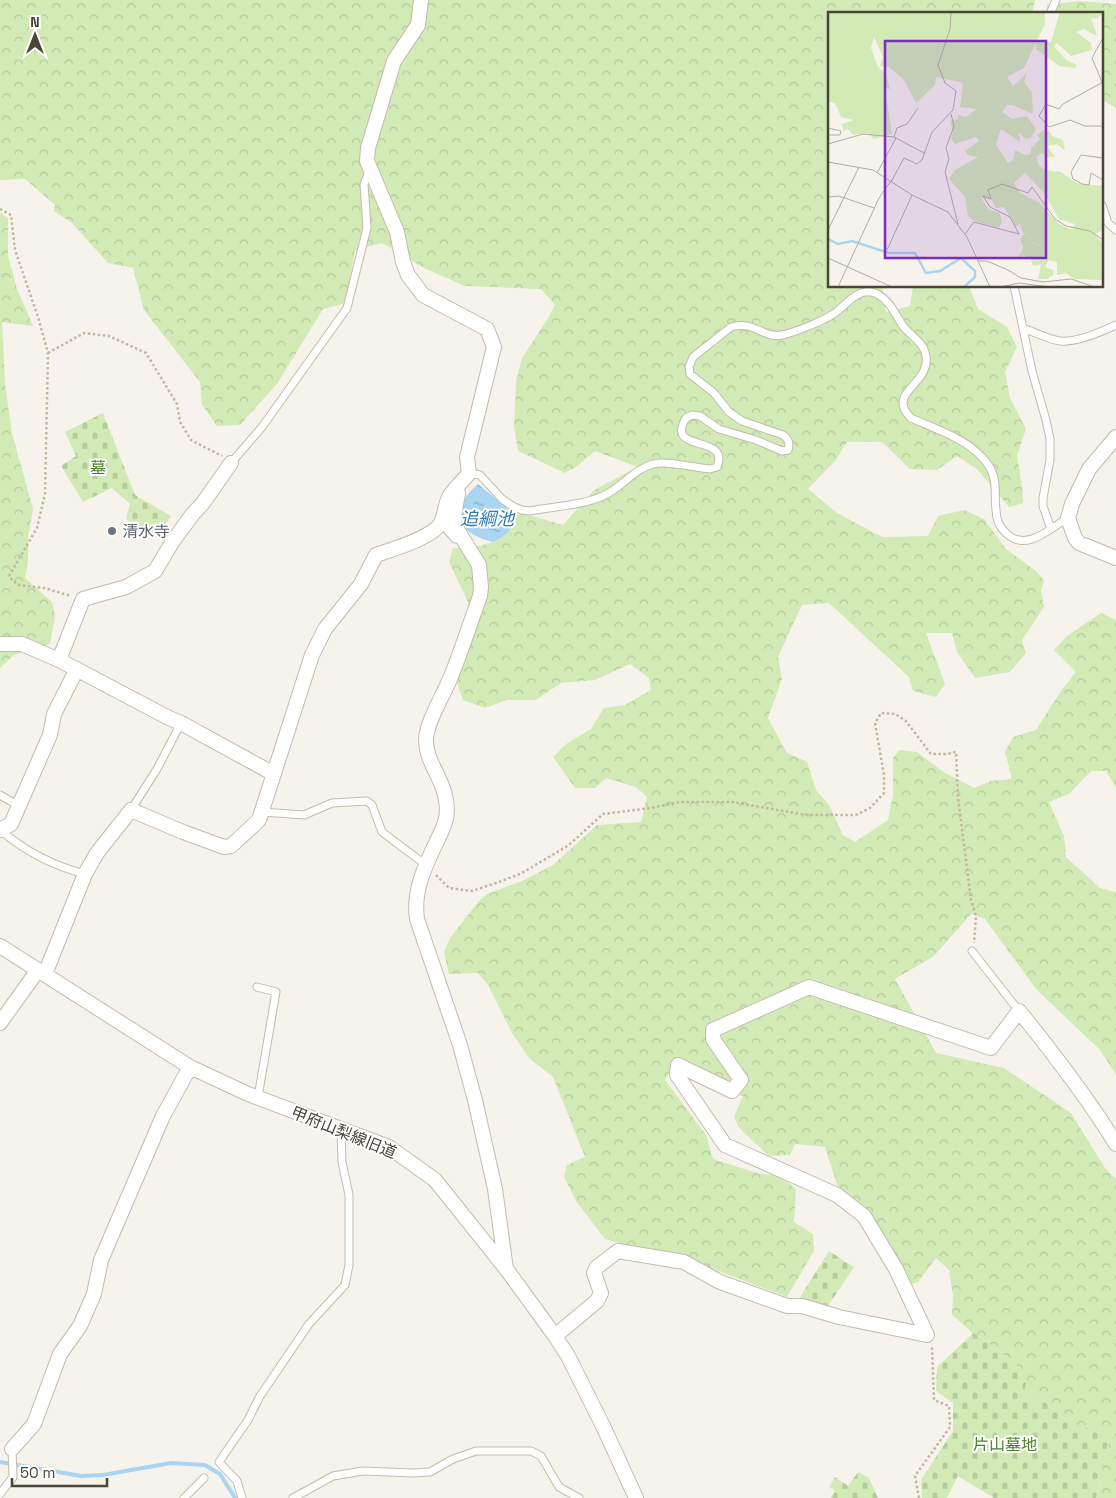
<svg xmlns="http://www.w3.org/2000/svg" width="1116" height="1498" font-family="'Space Grotesk','Noto Sans JP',sans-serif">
	<defs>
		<pattern id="forest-crowns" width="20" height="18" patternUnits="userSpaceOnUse" patternTransform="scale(1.25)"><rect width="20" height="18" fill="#d2eab5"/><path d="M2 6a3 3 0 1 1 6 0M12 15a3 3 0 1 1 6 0" fill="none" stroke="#b6ca9c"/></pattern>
		<pattern id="cemetery-stones" width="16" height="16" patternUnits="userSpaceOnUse" patternTransform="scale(1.25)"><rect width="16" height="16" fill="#d2eab5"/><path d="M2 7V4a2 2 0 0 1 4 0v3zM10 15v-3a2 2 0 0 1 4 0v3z" fill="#b6ca9c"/></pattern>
		<pattern id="water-ripples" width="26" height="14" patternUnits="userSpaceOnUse" patternTransform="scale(1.25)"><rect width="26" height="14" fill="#a9d4f2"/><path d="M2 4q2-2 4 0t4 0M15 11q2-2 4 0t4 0" fill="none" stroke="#8caec5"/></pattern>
	</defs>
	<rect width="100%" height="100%" fill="#f6f3ec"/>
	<path fill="url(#forest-crowns)" d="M0 0H1035L1032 14H830V286H882L886 312 910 306 913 286H969L978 309 1007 327 1017 347 1005 372 1010 398 1026 429 1017 456 1022 486 1023 503 1009 507 977 469 957 456 937 470 910 469 882 442H847L835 461 808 489 837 513 882 537 928 536 938 516 964 510 984 519 1006 549 1036 571 1044 580 1041 590 1044 607 1022 640 1026 653 1010 672 975 678 957 652 952 633H926L945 684 936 697 913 691 909 677 829 603 802 605 778 657 782 679 768 718 786 752 807 762 816 790 829 805 843 835 855 842 888 820 893 795V758L899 750 917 752 945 773 974 788 991 781 1012 779 1005 752 1013 737 1036 730 1061 691 1076 672 1054 650 1067 636 1101 613 1116 620V788L1106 771H1091L1069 794 1049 802 1064 836 1066 857 1100 888 1116 892V1074L1099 1049 1036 989 985 919 971 914 934 956 895 979 936 1053 1004 1068 1071 1113 1105 1168 1116 1179V1498H1096L1110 1434 1079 1431 1040 1398 1033 1399 1023 1392 986 1340 973 1333 952 1315 953 1295 949 1270 936 1258 918 1282 908 1286 861 1208 838 1188 825 1147 795 1144 790 1155 769 1156 740 1129 734 1117 743 1096 709 1089 671 1069 665 1080 706 1135 713 1159 760 1174 779 1175 796 1189 794 1222 813 1234 814 1251 787 1297 684 1258 642 1250 605 1239 576 1201 564 1177 567 1165 585 1157 553 1077 529 1058 512 1033 488 985 478 973 449 974 444 952 450 938 478 902 487 894 524 880 553 865 597 825 641 822 647 797 636 787 606 778 595 788H575L553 757 566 744 591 729 604 708 625 705 651 690 649 678 630 664 595 680 561 683 536 700H507L485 708 463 700 455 677 475 617 449 562 453 548H473L493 542 511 527 508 509 563 525 594 490 638 467 595 451 576 467 565 473 518 451 514 426 516 381 522 358 547 320 555 305 541 289 465 286 424 268 382 243 355 250 346 303 323 309 277 384 240 425 217 426 202 405 200 382 144 310 133 268 108 263 72 223 54 211 55 205 25 179 0 180Z
		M1080 1 1116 4V108L1102 100V14H1047V5Z
		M0 212 8 218V255L17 289 33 326 2 322 5 384 12 433 33 509 28 538V562L25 578 52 602 55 616 50 644 14 655 0 668Z"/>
	<path fill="url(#cemetery-stones)" d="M103 413 135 495 171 516 157 536 126 519 130 504 112 488 83 502 61 466 76 456 65 432Z
		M829 1251 854 1267 826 1309 808 1303 800 1297Z
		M973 1333 986 1340 1028 1375 1024 1392 1033 1399 1040 1398 1079 1431 1095 1425 1110 1434 1096 1498H994L958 1476 947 1498H922L921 1480 953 1431V1403L936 1391 937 1367Z
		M858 1472 869 1478 878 1498H831L835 1491 829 1487 835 1477 848 1486Z"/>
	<path fill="url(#water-ripples)" d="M478 484 508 509C512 530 512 532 493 542 456 533 448 510 478 484Z"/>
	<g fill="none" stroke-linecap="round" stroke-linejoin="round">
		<path stroke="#a9d4f2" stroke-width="4" d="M0 1462 81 1476 103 1475 171 1463 205 1465 220 1474 235 1498"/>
		<defs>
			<path id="lane" d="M1050 14 1056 0
				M1102 205 1108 223 1116 230
				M1014 286 1032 371 1046 420 1050 439V460L1043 498V506L1051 529
				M1023 328C1034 332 1047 339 1060 341 1076 343 1101 332 1116 325
				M231 463 262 427 347 308 367 228 364 184 370 169
				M469 473 480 475 502 499 514 507 522 510 529 511C551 507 585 505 605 495 622 487 634 469 653 464 665 460 697 468 710 469L717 467C731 433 664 454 686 418L692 415 700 416 719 429 756 440 782 451 788 450C790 443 789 440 783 435L742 421 729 412 714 393 690 374 689 367 693 357 731 327C754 320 764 339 782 335 796 332 823 321 835 313 843 307 850 298 859 294 864 291 872 291 877 294 890 301 894 312 901 323 907 334 922 340 925 352 935 384 884 391 911 418 938 430 972 440 989 466 998 480 994 494 996 510 996 520 1000 528 1007 534 1027 552 1050 528 1068 518
				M441 523 455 539H461
				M0 795 19 806
				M131 810 157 769 181 723
				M262 812 304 815 332 803 367 801 372 805 382 832 426 865
				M0 830C26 852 53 866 85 874
				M972 951 1019 1011
				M257 987 276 992 258 1097
				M0 1494 13 1477 12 1449
				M184 1498 204 1478
				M242 1498 237 1481 219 1462 248 1420 260 1396 309 1324 345 1285 349 1265V1195L342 1162 341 1128
				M293 1498 333 1476 363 1471 413 1473 430 1472 453 1459 476 1451H531L541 1456 559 1487 579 1498"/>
			<path id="street" d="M1116 437 1089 469 1072 504 1068 518 1075 538 1079 543 1116 558
				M231 463 203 503 192 515 173 541 155 571 126 587 83 599 59 660 167 717 181 723 274 774
				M458 493 454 517 455 526 479 565 481 587 480 596C470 624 461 652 450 679 443 696 427 721 426 739 425 766 452 785 446 819 444 827 440 835 436 843 424 868 413 892 417 919L460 1045 475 1100 495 1189 506 1269
				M0 644H22L59 660
				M0 830 11 824 50 735 54 714 77 669
				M0 946 190 1067 248 1094 389 1147 435 1180 507 1270 555 1336 568 1356 604 1428 636 1498
				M45 974 85 874 97 853 131 810 183 832 224 847 231 846 259 820 312 655 325 629 361 584 376 555C393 549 432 538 441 523 445 515 445 505 449 497 451 492 464 480 469 473L467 457 494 347 487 329 423 295 408 275 403 262 397 232 367 161 368 148 394 61 418 25 421 0
				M0 1023 38 970
				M555 1336 597 1301 601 1293 594 1273 597 1267 618 1251 684 1262 720 1282 787 1306H802L839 1317 927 1335 896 1269 864 1216 837 1195 725 1145 677 1075 678 1065 732 1091 741 1080 713 1039V1030L809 987 991 1048 1019 1011C1054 1054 1087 1097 1116 1144
				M12 1449 34 1424 60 1354 80 1326 94 1294 101 1260 163 1116 190 1067"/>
		</defs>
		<use href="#lane" stroke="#c2bbae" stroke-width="9"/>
		<use href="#street" stroke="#c2bbae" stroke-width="16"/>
		<path stroke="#c4b79f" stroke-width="2.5" stroke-dasharray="2.5 2.5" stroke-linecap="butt" d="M0 209 11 215 15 250 38 317 48 353 45 494 37 528 9 576 13 581 19 585 44 588 71 596
			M48 353 84 333 109 336 146 353 177 404 180 422 191 440 222 456
			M436 875 449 888 472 891 499 882 522 873 569 845 603 814 651 808 680 802H732L806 815H856L870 808 884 793V775L875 723 881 713 895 714 906 721 931 754H947L956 752 958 797 971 900 976 916 974 943
			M919 1498 915 1476 950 1427 949 1406 934 1400 932 1346"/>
		<use href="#lane" stroke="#fff" stroke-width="7"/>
		<use href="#street" stroke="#fff" stroke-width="14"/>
	</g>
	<circle fill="#6b7280" stroke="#fff" stroke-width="2" cx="112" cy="531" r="5"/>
	<g text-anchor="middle" stroke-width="4" stroke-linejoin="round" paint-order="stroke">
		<g font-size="16" fill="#4a7f2a" stroke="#fff">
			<text x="98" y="473">墓</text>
			<text x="1005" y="1450">片山墓地</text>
		</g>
		<g font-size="16" fill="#5b616d" stroke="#fff" text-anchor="start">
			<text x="122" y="537">清水寺</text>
		</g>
		<g font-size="16" fill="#4b4439" stroke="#fff">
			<text transform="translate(344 1132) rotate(22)" y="6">甲府山梨線旧道</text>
		</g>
		<g font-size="18" font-style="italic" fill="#2e7ab2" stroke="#fff">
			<text x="487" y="525">追綱池</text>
		</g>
	</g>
	<g transform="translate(828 12)">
		<rect width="275" height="275" fill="#f6f3ec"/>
		<path d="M0 0H217V12L196 56 179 65 185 74 199 61 196 70 204 80 205 102 184 93H179L174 100 184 107 199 104 208 117 203 126 198 127 191 121 192 130 173 117 168 133 180 151 185 148 187 138 197 143 203 142V136L212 127 209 123 216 118 222 120 224 124 235 128 237 139 229 132 219 134 227 145H219L214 141 208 145 211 153 216 158 233 160 248 171 275 174V217L267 223 275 232V268L246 267 238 261 229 263V250L221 248 217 255 225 258V263L219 267H210L217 236 205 230 194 219 192 211 188 215 176 195 168 196 164 188 153 185 160 197 172 201 174 210 171 216 144 208 140 203 137 185 121 167 127 158 150 145 140 143 137 139 151 129 148 125 127 132 123 127 125 119 122 109 130 107V103L138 105 149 97 132 95 135 71 108 65 107 73 88 91 76 68 61 55 52 54 55 45 46 25 43 36 50 55 58 61 62 77 57 76 64 122 46 127 39 121 25 123 20 117 16 119 14 112 26 108 13 105 7 91 0 90ZM197 161 216 181 231 207 247 212 243 218 230 211 211 190 192 181 186 171ZM232 0 274 2 269 7 263 6 269 24 256 17 248 20 263 31 264 38 243 44 229 31 226 34 238 48 249 53 247 56 231 54 208 37V30H223Z" fill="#d2eab5" fill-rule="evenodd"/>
		<path d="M197 222 206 231 217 236 214 252 205 254 203 247 195 243 190 247 195 236 192 227Z" fill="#d2eab5"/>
		<path fill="none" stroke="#a9d4f2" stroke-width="2.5" d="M0 227 10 232 24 229 61 241H87L98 261 112 259 133 246 147 259V265L136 275"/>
		<path fill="none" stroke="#b2ada4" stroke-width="1" d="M274 70 264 46 275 26M275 70 235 92 231 97 218 92 211 104 221 115 242 108 257 114H275M90 96 79 112 69 116 66 125 96 141M123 102 126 114 118 136 121 147 117 160 130 212M0 116 13 119 12 123H0M0 132 35 122 66 125M275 146 253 143 243 160 245 167 254 172 261 173 263 161 275 168M0 150 45 158 84 183 120 200 139 225 162 275M49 161 68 126M63 170 76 146 89 152 94 148 104 120 125 98 128 79 117 71 110 53 122 17 123 0M0 185 11 184 46 196M0 218 31 155M137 222 146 210 191 222 182 205 162 195 155 184 163 187 160 178 174 172 200 181 204 175 227 207 238 214 262 219 275 228M59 238 84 183M0 246 64 275M150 249H159L180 258 193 266 215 270 243 267 266 275M10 275 51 186 63 169M172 275 191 271 222 275"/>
		<path fill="#7b2cbf" fill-opacity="0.15" stroke="#7b2cbf" stroke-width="2.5" d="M57 29H218V246H57Z"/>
		<rect width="275" height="275" fill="none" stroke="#4b4439" stroke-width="2.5"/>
	</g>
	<g transform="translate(35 35)" stroke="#ffffff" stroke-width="4" paint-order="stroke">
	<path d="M0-4L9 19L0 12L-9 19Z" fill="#4b4439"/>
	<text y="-8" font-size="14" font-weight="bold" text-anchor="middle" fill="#4b4439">N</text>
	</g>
	<path d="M12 1478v8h95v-8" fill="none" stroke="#4b4439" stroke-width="2.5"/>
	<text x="20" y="1478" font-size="15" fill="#4b4439" stroke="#ffffff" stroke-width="4" paint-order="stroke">50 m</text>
</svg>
